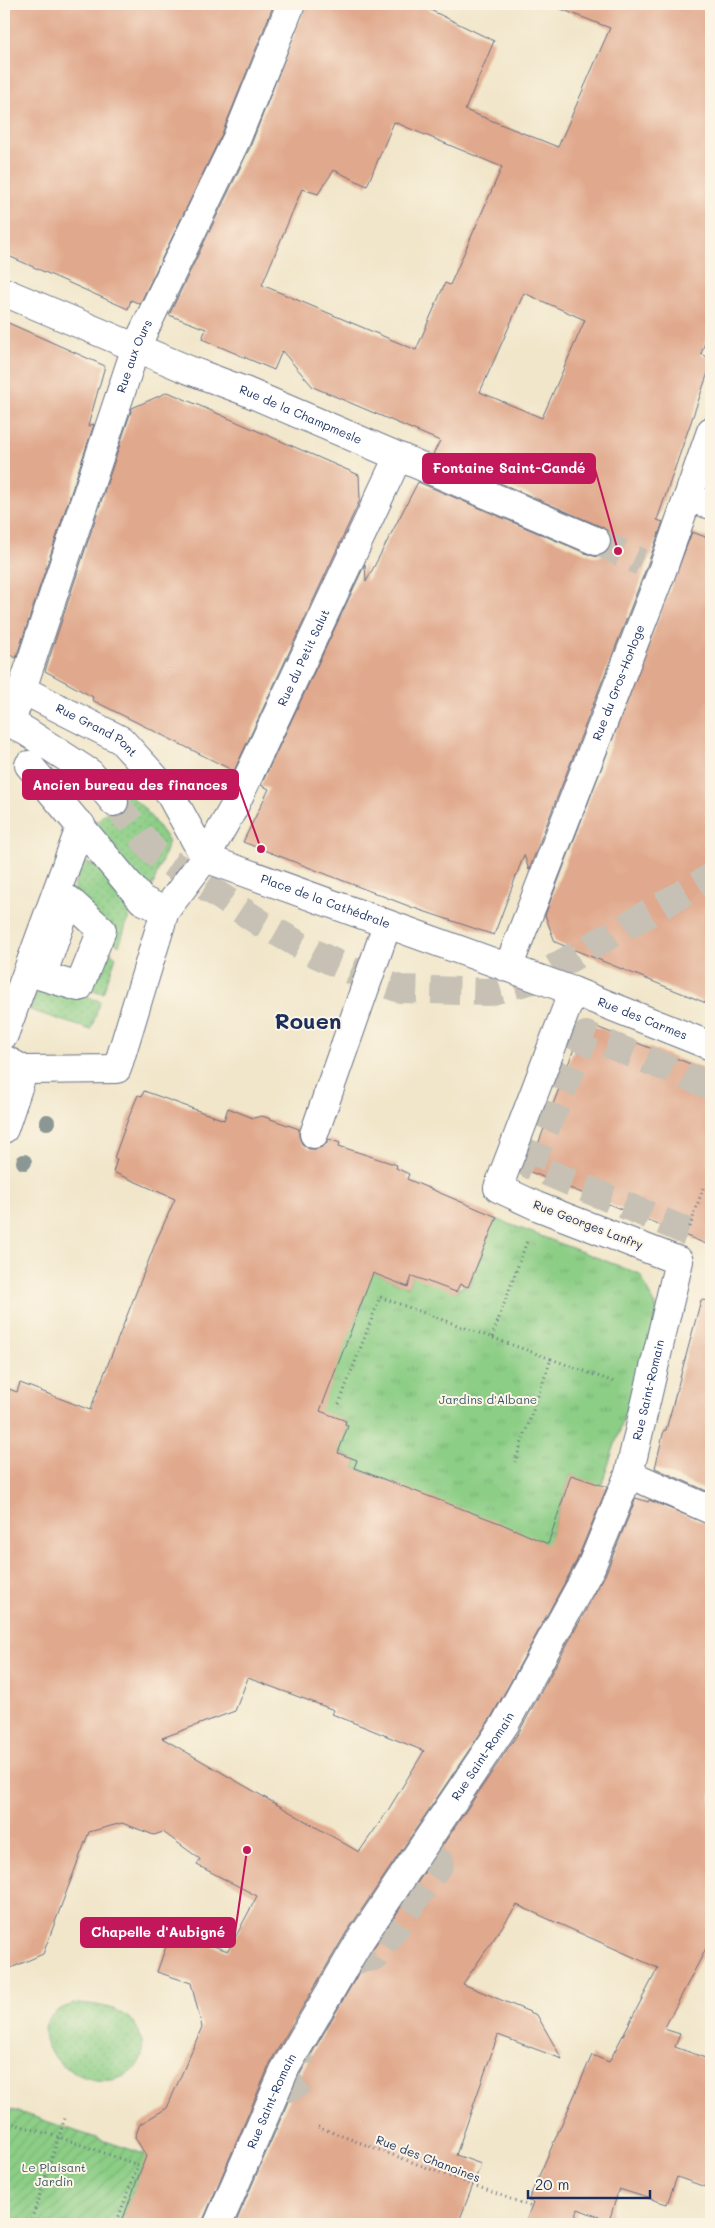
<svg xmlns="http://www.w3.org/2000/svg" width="715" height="2228" font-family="Mali,sans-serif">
	<defs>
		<pattern id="grass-dots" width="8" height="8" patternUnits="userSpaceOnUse" patternTransform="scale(1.25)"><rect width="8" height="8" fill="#8cce86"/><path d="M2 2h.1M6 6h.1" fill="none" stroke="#78b176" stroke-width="1.8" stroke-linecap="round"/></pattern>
		<pattern id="park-tufts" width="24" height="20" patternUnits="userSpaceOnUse" patternTransform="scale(1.25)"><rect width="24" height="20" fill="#8cce86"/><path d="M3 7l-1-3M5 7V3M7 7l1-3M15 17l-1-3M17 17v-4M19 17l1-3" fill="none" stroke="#78b176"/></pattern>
		<pattern id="garden-furrows" width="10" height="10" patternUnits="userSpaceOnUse" patternTransform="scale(1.25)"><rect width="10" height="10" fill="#8cce86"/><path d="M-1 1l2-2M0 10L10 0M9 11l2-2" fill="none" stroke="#78b176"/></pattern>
	</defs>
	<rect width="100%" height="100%" fill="#fcf5e5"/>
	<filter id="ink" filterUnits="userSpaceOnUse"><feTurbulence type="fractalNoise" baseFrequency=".02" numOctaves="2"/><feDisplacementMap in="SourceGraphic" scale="10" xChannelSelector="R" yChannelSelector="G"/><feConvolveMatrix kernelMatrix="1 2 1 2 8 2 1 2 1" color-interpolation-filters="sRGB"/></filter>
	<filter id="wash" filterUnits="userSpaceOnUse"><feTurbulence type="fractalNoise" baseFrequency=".0096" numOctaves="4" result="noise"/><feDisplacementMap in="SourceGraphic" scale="20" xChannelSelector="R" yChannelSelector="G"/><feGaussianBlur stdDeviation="1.12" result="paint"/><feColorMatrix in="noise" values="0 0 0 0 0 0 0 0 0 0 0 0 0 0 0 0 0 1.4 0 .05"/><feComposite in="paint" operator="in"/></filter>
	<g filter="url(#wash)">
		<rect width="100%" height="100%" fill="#f1e6ca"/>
		<path fill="url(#grass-dots)" stroke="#547e72" d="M127 793 145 809 169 841 149 896 95 823Z
			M83 861 113 874 133 905 119 946 69 900Z
			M97 941 116 957 103 993 79 987Z
			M58 987 100 1001 91 1030 30 1010 36 994Z
			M78 2003C92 2004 109 2006 122 2013 145 2027 152 2061 126 2075 75 2102 0 2021 78 2003Z"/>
		<path fill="url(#park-tufts)" stroke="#547e72" d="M496 1219 640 1274 659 1314 601 1486 571 1475 551 1535V1546L354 1468 357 1460 334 1451 342 1431 346 1432 348 1426 345 1424 346 1421 314 1415 362 1303 364 1295 362 1294 371 1272 408 1287 414 1271 456 1292 458 1289 465 1285 468 1287 473 1276 469 1274 475 1263 478 1264 482 1256 478 1254Z"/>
		<path fill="url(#garden-furrows)" stroke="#547e72" d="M4 2107 147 2155 121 2224H4Z"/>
		<g id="blocks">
			<path fill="#e0a88c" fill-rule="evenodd" d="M4 4H274L222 134 140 304 131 300 128 309 4 254Z
				M306 4H418L494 41 465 110 558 147 610 28 553 6V4H711V325L701 354 711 359V364L657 520 663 522 647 566 529 870 524 855 494 935 411 907 243 842 269 789 261 785 365 564 366 582 418 482 590 555 597 557 605 554 610 548 612 540 609 532 602 527 433 454 440 441 313 387 282 351 274 370 202 339 206 329 169 315 250 147ZM394 122 502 167 450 285 445 283 416 350 262 285 302 189 318 194 334 170 367 186ZM524 293 585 320 542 418 480 392Z
				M4 321 105 366 88 426 94 424 16 658 4 652Z
				M168 392 359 475 360 500 234 771 92 700 93 697 45 671 132 408Z
				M692 532 711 539V1005L555 942 545 915Z
				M584 1022 711 1072V1246L528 1171Z
				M144 1091 224 1120 228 1108 253 1118 262 1116 299 1129V1136L302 1144 309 1149H317L324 1146 329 1139 340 1143 339 1146 397 1165 396 1168 409 1174 407 1179 497 1217 468 1287 460 1284 456 1292 412 1276 408 1287 373 1273 320 1411 346 1421 345 1424 348 1426 338 1453 357 1460 354 1468 502 1524 548 1544 571 1475 607 1487 577 1560 492 1716 346 1933 272 2059 204 2218 203 2224H121L146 2156 135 2137 140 2124 167 2108 202 2027 191 1983 157 1972 170 1935 191 1942 192 1939 228 1951 257 1896 197 1865 200 1859 163 1832 154 1835 122 1823 89 1832 43 1954 4 1971V1387L17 1392 20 1383 90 1410 157 1239 175 1199 113 1172 117 1159 114 1158 128 1119 138 1095 142 1096ZM248 1678 334 1710 332 1714 424 1751 387 1812 359 1852 162 1738 235 1711Z
				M701 1300 711 1301V1493L655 1468 664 1430H666Z
				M636 1498 648 1502 649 1500 711 1525V1939L664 2029 680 2034 675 2047 711 2060V2189L677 2177 667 2204 619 2189 609 2221 578 2209 574 2224H525L533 2202 528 2201 592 2055 609 2062 658 1968 517 1905 463 1984 537 2015 562 2059 498 2035 456 2155 481 2164 458 2224H235L300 2074 372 1950 519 1732 605 1575Z"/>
		</g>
	</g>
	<g filter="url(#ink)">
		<use href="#blocks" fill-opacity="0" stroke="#666f84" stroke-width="1"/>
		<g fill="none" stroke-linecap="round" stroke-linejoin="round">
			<path stroke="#c6c1b4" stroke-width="28" stroke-dasharray="28 14" stroke-linecap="butt" d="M596 541 641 562
				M114 802 155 853 262 924 316 954 361 975 400 989 489 992 533 980 711 877
				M688 1232 530 1165 586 1035 711 1086
				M348 1961 375 1957 440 1863 420 1851
				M279 2084 290 2088 304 2079 297 2050"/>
			<defs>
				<g id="minor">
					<path id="s1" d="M4 292 189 370 245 391 596 541"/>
					<path d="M689 498 711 505"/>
					<path id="s2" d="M23 690 121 740 170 794 205 858"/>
					<path d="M4 719 27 732 90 773 114 802"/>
					<path id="s3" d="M11 722 136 347 236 140 291 4"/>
					<path d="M29 765 142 900 165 911"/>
					<path id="s4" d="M205 858 573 991 711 1046"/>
					<path d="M69 900 102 930 79 987 42 976Z"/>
					<path id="s5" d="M508 968 662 571 711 431"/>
					<path d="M4 1035 81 825"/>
					<path d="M4 1059 24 1070 4 1129"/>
					<path id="s6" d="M24 1070 117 1069 165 911 205 858 233 809 398 457"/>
					<path d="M314 1134 387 925"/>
					<path d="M629 1474 711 1510"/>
					<path id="s7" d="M218 2224 286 2067 359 1942 505 1724 591 1567 629 1474 679 1261 539 1207 498 1188 573 991"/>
				</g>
			</defs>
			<use href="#minor" stroke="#666f84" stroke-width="30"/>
			<path stroke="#666f84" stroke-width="3" stroke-dasharray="1 4" stroke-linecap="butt" d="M690 1227 703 1188
				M492 1337 527 1241
				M551 1359 614 1382
				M339 1404 380 1297 551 1359 515 1462
				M4 2121 59 2137 138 2165 116 2224
				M318 2127 532 2207
				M575 2223 579 2224
				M30 2224 65 2118"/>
			<use href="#minor" stroke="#fff" stroke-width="28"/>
		</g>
		<g fill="#8b9794">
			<circle cx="47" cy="1122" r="8"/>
			<circle cx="24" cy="1162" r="8"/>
		</g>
	</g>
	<g text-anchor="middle" stroke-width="4" stroke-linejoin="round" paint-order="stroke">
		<g font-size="12" fill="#1b2f5e" stroke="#fcf5e5">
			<text dy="4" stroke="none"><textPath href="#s3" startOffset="386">Rue aux Ours</textPath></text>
			<text dy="4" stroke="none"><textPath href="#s1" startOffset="321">Rue de la Champmesle</textPath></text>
			<text dy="4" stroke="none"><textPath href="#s6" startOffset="548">Rue du Petit Salut</textPath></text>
			<text dy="4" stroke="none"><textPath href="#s5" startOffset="306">Rue du Gros-Horloge</textPath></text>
			<text dy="4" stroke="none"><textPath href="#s2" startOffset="84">Rue Grand Pont</textPath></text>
			<text dy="4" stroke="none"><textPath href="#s4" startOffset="128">Place de la Cathédrale</textPath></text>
			<text dy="4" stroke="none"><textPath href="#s4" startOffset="466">Rue des Carmes</textPath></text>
			<text transform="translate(588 1225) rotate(21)" y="4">Rue Georges Lanfry</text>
			<text dy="4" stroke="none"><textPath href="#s7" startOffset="944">Rue Saint-Romain</textPath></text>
			<text dy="4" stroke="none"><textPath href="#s7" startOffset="539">Rue Saint-Romain</textPath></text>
			<text dy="4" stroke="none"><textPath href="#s7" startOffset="134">Rue Saint-Romain</textPath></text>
			<text transform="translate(428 2159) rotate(21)" y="4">Rue des Chanoines</text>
		</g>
		<g font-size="12" fill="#375768" stroke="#fcf5e5">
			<text x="488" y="1404">Jardins d'Albane</text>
			<text x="54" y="2172">Le Plaisant<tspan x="54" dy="14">Jardin</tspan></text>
		</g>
		<g font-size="22" font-weight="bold" fill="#1b2f5e" stroke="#fcf5e5">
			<text x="308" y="1029">Rouen</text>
		</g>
	</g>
	<path fill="none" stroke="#c2185b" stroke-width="2" d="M618 551L595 469M261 849L238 785M247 1850L235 1933"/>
	<g fill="#c2185b" stroke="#fcf5e5" stroke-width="2">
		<circle cx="618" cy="551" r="5"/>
		<circle cx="261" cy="849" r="5"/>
		<circle cx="247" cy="1850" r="5"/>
	</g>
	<g fill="#c2185b" stroke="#c2185b" stroke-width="2">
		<rect x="423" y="454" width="172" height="29" rx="5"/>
		<rect x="23" y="770" width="215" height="29" rx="5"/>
		<rect x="81" y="1918" width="154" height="29" rx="5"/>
	</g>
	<g font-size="14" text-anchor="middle" font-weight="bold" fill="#fff">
		<text x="509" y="473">Fontaine Saint-Candé</text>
		<text x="130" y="790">Ancien bureau des finances</text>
		<text x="158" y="1937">Chapelle d'Aubigné</text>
	</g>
	<rect width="715" height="2228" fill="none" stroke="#fcf5e5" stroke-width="20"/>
	<path d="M528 2190v8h122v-8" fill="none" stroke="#1b2f5e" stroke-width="2.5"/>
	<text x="535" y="2190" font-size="15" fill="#1b2f5e" stroke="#fcf5e5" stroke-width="4" paint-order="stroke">20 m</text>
</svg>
